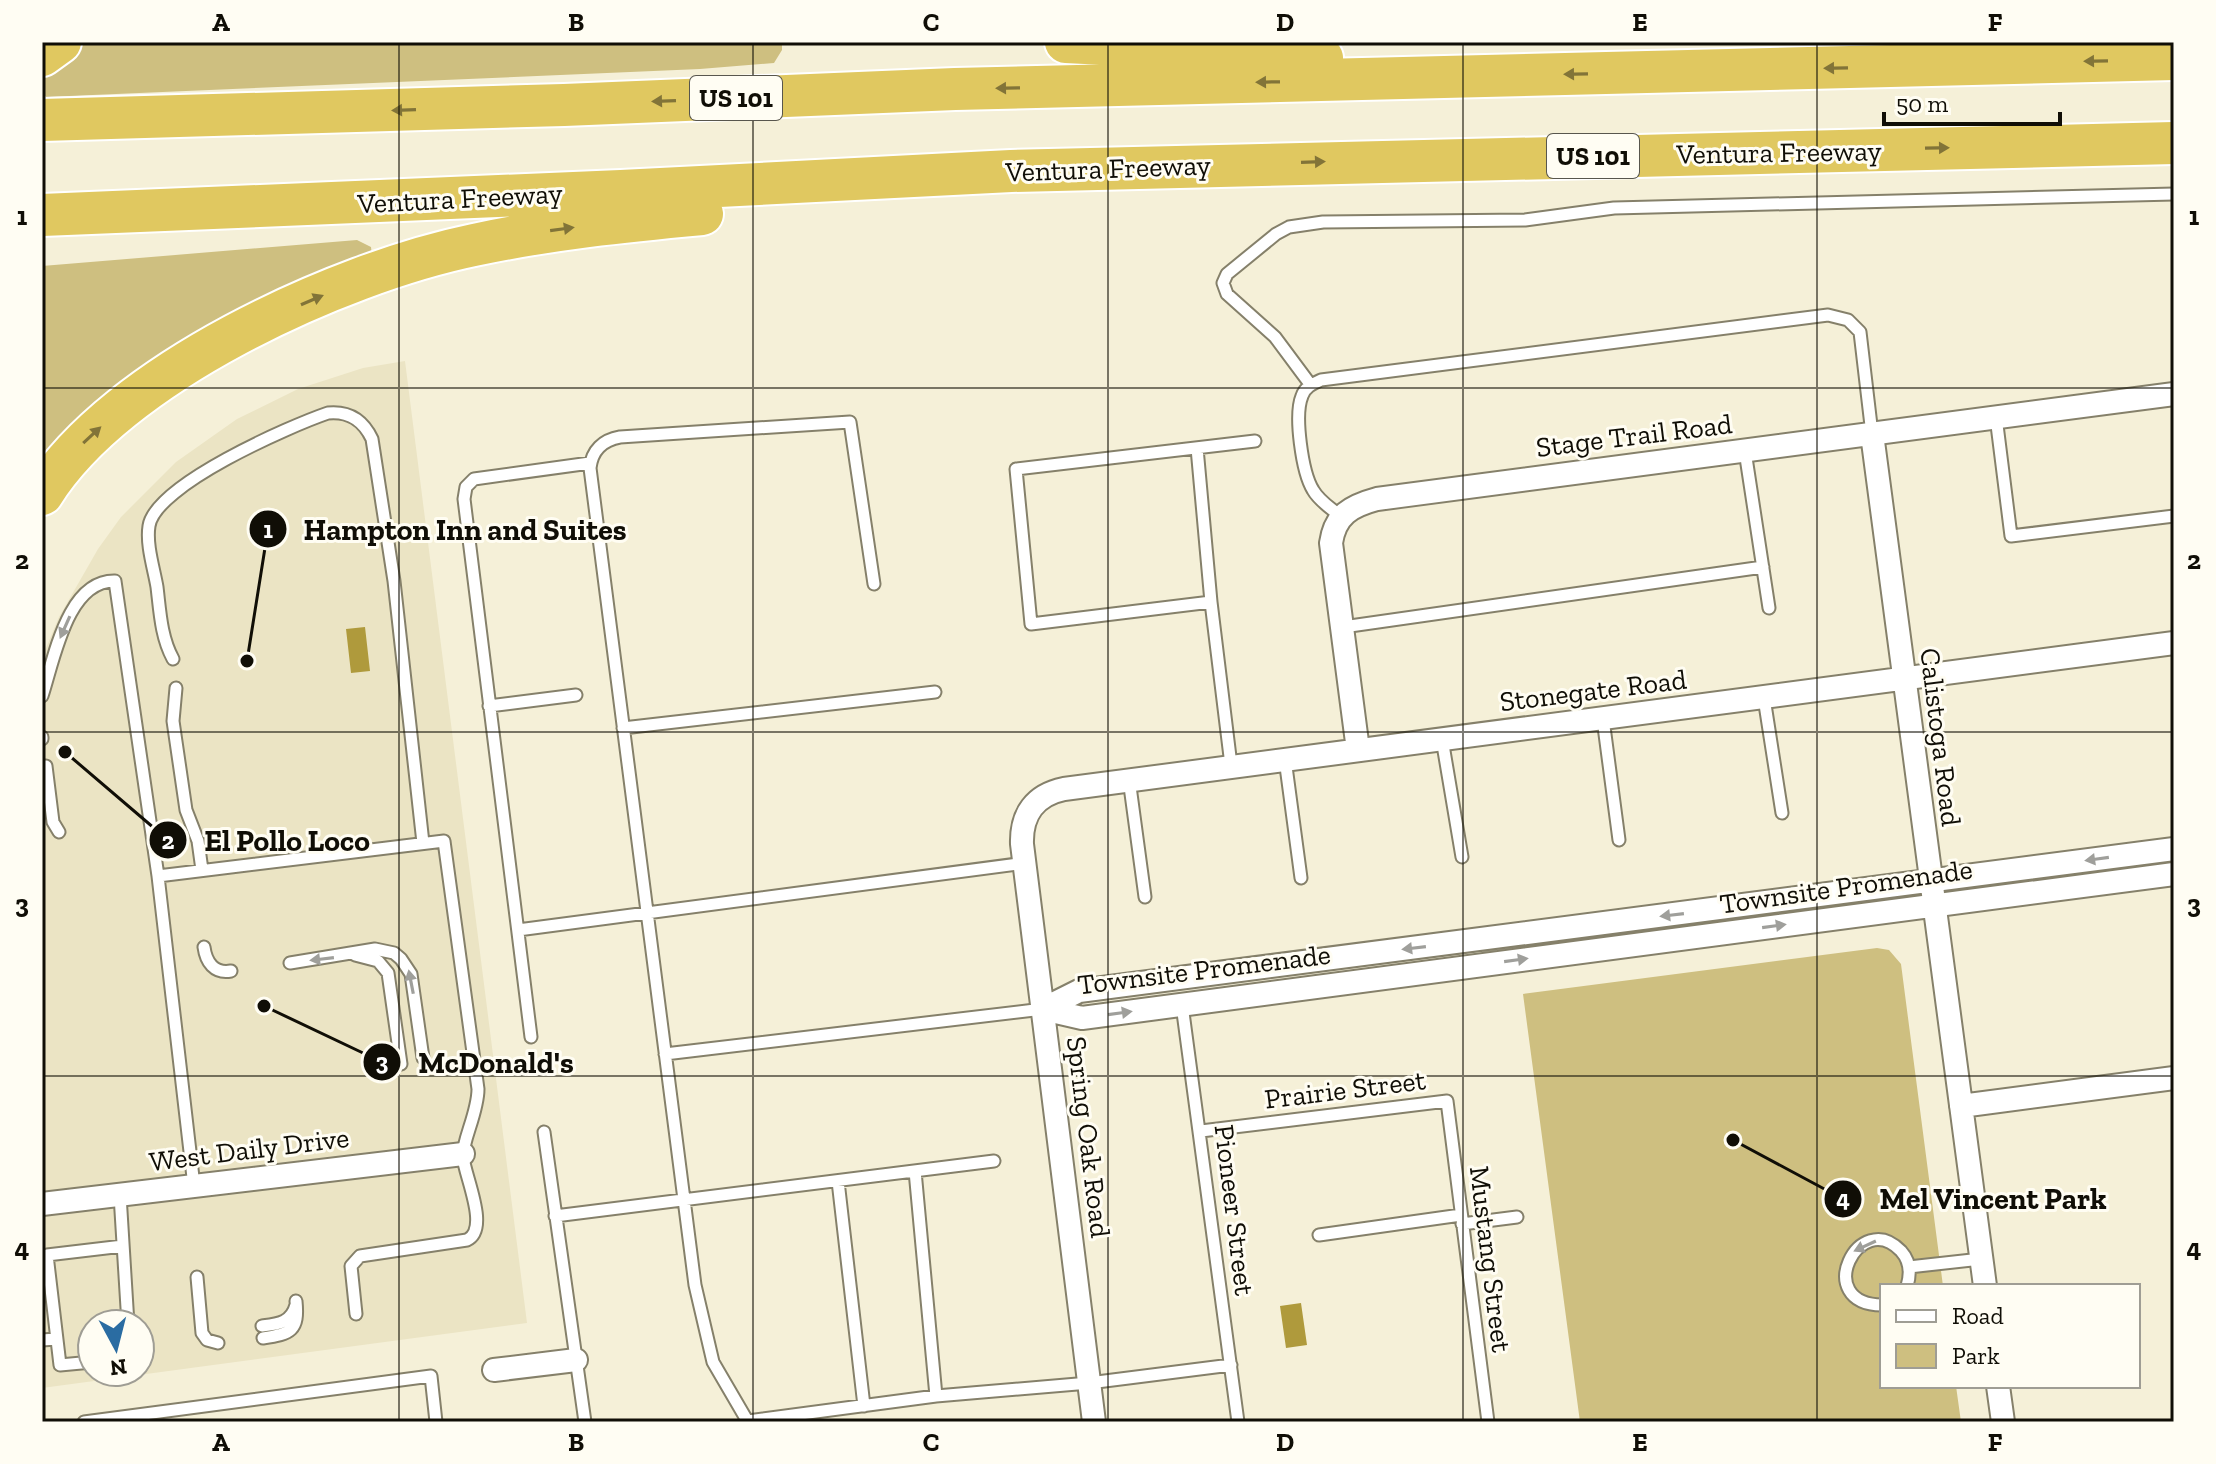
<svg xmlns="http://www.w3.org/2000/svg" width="2216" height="1464" font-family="'Zilla Slab',serif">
	<rect width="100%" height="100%" fill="#f5f0d8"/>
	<path fill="#ebe4c4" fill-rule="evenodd" d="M405 361 527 1323 42 1388V660L44 653 59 617 98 549 121 517 176 462 237 419 298 389 363 368ZM92 1324H140V1372H92Z"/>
	<path fill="#cebf80" d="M76 42H782V50L774 63 700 69 46 97 42 92V68Z
		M357 240 371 247 372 257 42 470V266Z
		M1877 948 1889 950 1901 964 1943 1286H1882V1386H1956L1961 1422H1580L1523 994Z"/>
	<path fill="#af9a3c" d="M365 627 370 671 351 673 346 629Z
		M1301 1303 1307 1345 1286 1348 1280 1306Z"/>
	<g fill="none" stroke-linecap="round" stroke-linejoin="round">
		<defs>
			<path id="lane" d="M1310 384 1275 337 1227 294 1223 283 1227 274 1276 234 1289 227 1323 222 1525 220 1614 208 2174 194
				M1996 417 2011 536 2174 516
				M1197 448 1211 602 1031 624 1016 469 1255 441
				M1745 451 1769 608
				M1340 516C1331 508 1319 501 1313 490 1302 472 1294 415 1302 396 1305 387 1312 384 1321 380L1828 315 1848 320 1860 332 1872 434
				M1211 602 1231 765
				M1343 627 1763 567
				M173 659C161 637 160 612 157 587 154 569 146 545 149 526 155 485 290 426 328 413 349 411 363 420 372 439L394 581 423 843
				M176 688 173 721 186 810 198 841 202 870
				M42 696C54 660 67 580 115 581L158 876 194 1186
				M1764 698 1782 813
				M489 706 576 695
				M1603 719 1619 840
				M623 728 935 692
				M42 737V739
				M1442 739 1462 857
				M1285 759 1301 878
				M46 766 53 822 59 832
				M1129 779 1145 897
				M158 876 444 841 478 1089C478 1113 462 1141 463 1157 465 1177 490 1229 467 1240L360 1256 351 1266 356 1314
				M518 930 1025 863
				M204 947C206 962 214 974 231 971
				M355 955 378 961 388 973 401 1064
				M290 963 375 949 394 953 401 959 411 974 423 1058
				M1182 1005 1238 1422
				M531 1037 464 499 466 487 474 479 590 463
				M665 1054 1043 1009
				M1201 1131 1447 1101 1488 1422
				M544 1132 585 1422
				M915 1171 936 1396
				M838 1181 864 1406
				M120 1195 128 1324
				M555 1216 994 1161
				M1462 1224 1517 1217
				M1319 1235 1461 1215
				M1909 1267 1981 1259
				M197 1277 202 1333 207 1340 218 1343
				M1882 1305C1811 1304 1859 1207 1901 1251 1910 1261 1911 1273 1907 1286
				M262 1326C278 1324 291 1323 296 1305
				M263 1338C291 1334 299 1331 296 1301
				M42 1340 56 1339
				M92 1362 60 1365 47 1255 123 1246
				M748 1421 936 1396 1089 1383 1231 1365
				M84 1422 431 1376 436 1422
				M748 1422 713 1362 695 1285 590 468C592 450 603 440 620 437L850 422 874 584"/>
			<path id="street" d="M1872 434 1985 1286
				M1358 750 1331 543C1335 515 1351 506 1377 499L2174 394
				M1043 1009 1079 991 2174 849
				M1043 1009 1082 1018 2174 874
				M1961 1106 2174 1078
				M42 1204 463 1154
				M494 1370 576 1360
				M1998 1386 2003 1422
				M1094 1422 1022 844C1021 814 1035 795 1064 789L2174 643"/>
			<path id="highway" d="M1066 42 1301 54 1322 58
				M42 55 60 42
				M42 120 564 105 955 89 2174 59
				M42 215 621 191 1011 171 2174 143
				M42 494C117 374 338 273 474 245 549 229 625 221 702 214"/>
		</defs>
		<use href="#lane" stroke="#85806a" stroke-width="15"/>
		<use href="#street" stroke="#85806a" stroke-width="26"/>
		<use href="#highway" stroke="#fff" stroke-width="46"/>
		<use href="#lane" stroke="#fff" stroke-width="11"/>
		<use href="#street" stroke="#fff" stroke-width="22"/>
		<use href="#highway" stroke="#e0c860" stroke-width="42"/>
	</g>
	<defs><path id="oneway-solid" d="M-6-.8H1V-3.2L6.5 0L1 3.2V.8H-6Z" transform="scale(2)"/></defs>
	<g fill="#827438">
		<use href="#oneway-solid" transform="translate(2096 61) rotate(179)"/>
		<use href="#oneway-solid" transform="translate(1836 68) rotate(179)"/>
		<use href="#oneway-solid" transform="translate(1576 74) rotate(179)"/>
		<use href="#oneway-solid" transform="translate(1268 82) rotate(179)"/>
		<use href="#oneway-solid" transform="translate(1008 88) rotate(179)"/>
		<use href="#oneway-solid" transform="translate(664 101) rotate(178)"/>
		<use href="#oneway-solid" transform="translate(404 110) rotate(178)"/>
		<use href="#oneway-solid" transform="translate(1937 148) rotate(-1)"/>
		<use href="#oneway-solid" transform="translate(1313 162) rotate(-2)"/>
		<use href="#oneway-solid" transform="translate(562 229) rotate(-8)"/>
		<use href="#oneway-solid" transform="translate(312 300) rotate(-23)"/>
		<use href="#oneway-solid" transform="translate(92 435) rotate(-43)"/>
	</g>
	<g fill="#9f9f9b">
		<use href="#oneway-solid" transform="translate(65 627) rotate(114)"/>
		<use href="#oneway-solid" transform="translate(2097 859) rotate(172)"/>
		<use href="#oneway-solid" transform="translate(1672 915) rotate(173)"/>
		<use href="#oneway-solid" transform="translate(1774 926) rotate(-8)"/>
		<use href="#oneway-solid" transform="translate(1414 948) rotate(173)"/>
		<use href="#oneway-solid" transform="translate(322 959) rotate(173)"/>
		<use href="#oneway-solid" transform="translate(1516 960) rotate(-8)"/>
		<use href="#oneway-solid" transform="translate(411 982) rotate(-101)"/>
		<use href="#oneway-solid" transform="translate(1120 1013) rotate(-8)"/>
		<use href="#oneway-solid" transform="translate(1865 1246) rotate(155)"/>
	</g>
	<path fill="none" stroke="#100e06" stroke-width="2" stroke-opacity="0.55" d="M399 42V1422M753 42V1422M1108 42V1422M1463 42V1422M1817 42V1422M42 388H2174M42 732H2174M42 1076H2174"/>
	<g text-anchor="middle" stroke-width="6" stroke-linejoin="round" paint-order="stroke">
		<g fill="#fffdf3" stroke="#58564d" stroke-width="2">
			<rect x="690" y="76" width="92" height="44" rx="6"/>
			<rect x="1547" y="134" width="92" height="44" rx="6"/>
		</g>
		<g font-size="26" font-weight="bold" fill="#100e06">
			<text x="736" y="107">US 101</text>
			<text x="1593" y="165">US 101</text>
		</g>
		<g font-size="28" fill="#100e06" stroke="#fffdf3">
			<text transform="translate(1779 152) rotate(-1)" y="10">Ventura Freeway</text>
			<text transform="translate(1108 168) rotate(-2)" y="10">Ventura Freeway</text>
			<text transform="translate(460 198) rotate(-3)" y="10">Ventura Freeway</text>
			<text transform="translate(1634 435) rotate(-7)" y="10">Stage Trail Road</text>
			<text transform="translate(1593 690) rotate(-7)" y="10">Stonegate Road</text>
			<text transform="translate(1941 737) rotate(83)" y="10">Calistoga Road</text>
			<text transform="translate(1846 886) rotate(-8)" y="10">Townsite Promenade</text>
			<text transform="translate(1204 969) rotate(-7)" y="10">Townsite Promenade</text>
			<text transform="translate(1345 1089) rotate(-7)" y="10">Prairie Street</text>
			<text transform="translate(1089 1137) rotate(83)" y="10">Spring Oak Road</text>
			<text transform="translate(249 1149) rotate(-7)" y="10">West Daily Drive</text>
			<text transform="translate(1235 1210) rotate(83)" y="10">Pioneer Street</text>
			<text transform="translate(1491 1259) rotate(83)" y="10">Mustang Street</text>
		</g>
	</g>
	<path fill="none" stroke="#100e06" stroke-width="3" d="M247 661L268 529M65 752L168 840M264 1006L382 1062M1733 1140L1843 1199"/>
	<g fill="#100e06" stroke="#fffdf3" stroke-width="3">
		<circle cx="247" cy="661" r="8"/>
		<circle cx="65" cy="752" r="8"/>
		<circle cx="264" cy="1006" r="8"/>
		<circle cx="1733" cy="1140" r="8"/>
		<circle cx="268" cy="529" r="20"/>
		<circle cx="168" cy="840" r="20"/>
		<circle cx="382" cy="1062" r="20"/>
		<circle cx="1843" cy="1199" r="20"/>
	</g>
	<g font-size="24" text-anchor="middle" font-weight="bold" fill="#fff">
		<text x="268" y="538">1</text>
		<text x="168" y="849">2</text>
		<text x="382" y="1070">3</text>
		<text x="1843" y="1207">4</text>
	</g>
	<g font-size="30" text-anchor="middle" font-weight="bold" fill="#100e06" stroke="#fffdf3" stroke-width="6" stroke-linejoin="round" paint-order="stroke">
		<text x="465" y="540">Hampton Inn and Suites</text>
		<text x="287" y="851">El Pollo Loco</text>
		<text x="496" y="1073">McDonald's</text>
		<text x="1993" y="1209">Mel Vincent Park</text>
	</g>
	<rect width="2216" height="1464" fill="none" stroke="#fffdf3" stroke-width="88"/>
	<rect x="1880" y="1284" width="260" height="104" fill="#fffdf3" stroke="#9f9d94" stroke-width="2"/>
	<rect x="1896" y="1310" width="40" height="12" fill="#ffffff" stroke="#9f9d94" stroke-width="2"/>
	<text x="1952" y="1324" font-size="24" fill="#100e06">Road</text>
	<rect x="1896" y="1344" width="40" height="24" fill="#cebf80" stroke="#9f9d94" stroke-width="2"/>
	<text x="1952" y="1364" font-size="24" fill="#100e06">Park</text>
	<g transform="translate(116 1348) rotate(173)"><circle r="38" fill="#fffdf3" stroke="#9f9d94" stroke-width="2"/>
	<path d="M0-6L14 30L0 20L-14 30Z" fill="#2a6ca2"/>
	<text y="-12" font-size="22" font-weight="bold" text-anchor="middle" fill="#100e06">N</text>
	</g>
	<path d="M1884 112v12h176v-12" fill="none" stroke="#100e06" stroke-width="4"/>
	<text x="1896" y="112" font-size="24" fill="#100e06" stroke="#fffdf3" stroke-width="6" paint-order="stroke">50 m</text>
	<rect x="44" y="44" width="2128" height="1376" fill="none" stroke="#100e06" stroke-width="3"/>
	<g font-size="26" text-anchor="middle" font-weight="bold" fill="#100e06">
		<text x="221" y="31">A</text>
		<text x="576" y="31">B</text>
		<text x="931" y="31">C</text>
		<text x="1285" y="31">D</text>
		<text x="1640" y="31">E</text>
		<text x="1995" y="31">F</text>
		<text x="22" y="225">1</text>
		<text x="2194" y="225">1</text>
		<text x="22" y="569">2</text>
		<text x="2194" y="569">2</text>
		<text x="22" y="913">3</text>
		<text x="2194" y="913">3</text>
		<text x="22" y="1257">4</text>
		<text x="2194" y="1257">4</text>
		<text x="221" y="1451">A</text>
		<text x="576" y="1451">B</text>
		<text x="931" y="1451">C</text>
		<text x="1285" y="1451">D</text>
		<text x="1640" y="1451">E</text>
		<text x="1995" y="1451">F</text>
	</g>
</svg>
